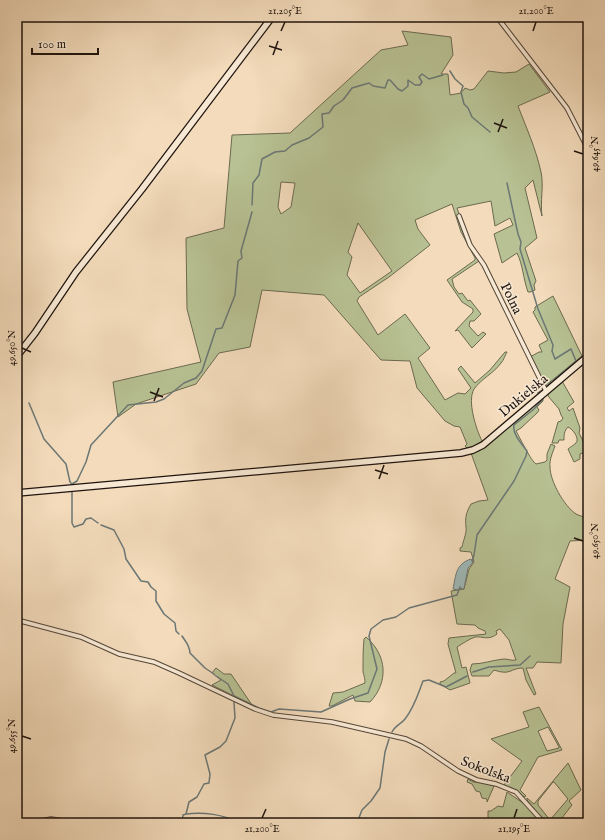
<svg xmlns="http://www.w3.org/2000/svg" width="605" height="840" font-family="'IM FELL English',serif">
	<rect width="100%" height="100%" fill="#f3dbbb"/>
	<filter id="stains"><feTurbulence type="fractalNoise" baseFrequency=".005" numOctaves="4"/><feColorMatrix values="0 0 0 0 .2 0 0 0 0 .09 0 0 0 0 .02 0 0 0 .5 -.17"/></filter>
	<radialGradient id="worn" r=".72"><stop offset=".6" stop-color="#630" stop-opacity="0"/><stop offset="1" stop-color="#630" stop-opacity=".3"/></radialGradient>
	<path fill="#b7c193" stroke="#6b6a50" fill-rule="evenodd" d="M402 31 451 37 453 55 441 74H448L450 95 461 93 465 88 470 90 474 89 488 71 504 73 516 72 529 64 550 92 518 106C526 127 536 149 541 172 544 186 540 201 542 216L533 180 525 188 537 238 525 248 536 281 534 285 535 290 530 292H528C523 278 523 265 517 253L502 263 494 234 513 225 510 218 495 226 491 201 457 208 471 247 479 261 452 279 454 287 459 294 462 293 468 301 470 300 481 314 474 321H470L469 326 478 336 483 332 486 334 472 348 458 330 455 331 473 312V309L462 302 447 280 475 260V258L461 232 452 204 415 220 418 229 430 245 389 277 359 297 357 301 378 335 405 314 430 348 418 358 445 400 458 393 465 394 471 388 458 369 461 366 475 383 490 370 505 352H507C505 355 504 360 501 363 494 373 481 379 474 389 467 401 476 429 482 441L470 448H467L465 446 467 444 460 427 454 426 445 421 417 388 410 361 381 360 324 295 262 290 250 347 219 353 196 384 136 404 118 417 113 382 201 362 187 309 186 238 224 228 232 135 290 133 381 50 408 45ZM281 182 295 183 291 207 281 214 278 207ZM358 223 392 271 360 293 347 275 352 257 348 252Z
		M553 296 582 356 545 386 530 357 539 352H542L539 345 548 340 533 312 535 310V307Z
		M562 381 574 402 567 408 569 411 573 408 580 428 579 433 588 451V456L586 457 582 453 580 454V459L574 462 568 449C570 447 573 446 576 443 580 439 573 429 568 427 564 431 564 435 564 440H559L558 443H552L558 422 561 421 563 418 561 415 559 409 548 396V393Z
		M543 398V401L537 407 539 410 537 413 521 428 516 431C520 438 531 461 536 464L545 462 547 460V454L551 444 555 446C553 452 549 460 550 467 550 481 564 506 576 514 580 516 584 517 588 518V540L570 541 555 579 570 587 563 624 561 663 537 662 533 668H526L536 694 534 695 526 680 523 668C510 668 511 676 494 670L489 676H472L470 670 472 664C483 664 493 660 504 659 508 659 512 661 516 660L509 640 500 629 496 631 497 634C488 641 483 636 475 637 469 639 462 644 457 647L462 668 466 667 470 683 450 690 440 684V682L444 681 454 673H456L448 644 449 638 486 634 485 631 478 628 475 625 457 624 451 591 464 589 469 569 474 562 471 552 460 551V548L462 547C463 541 467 533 466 527 465 517 466 513 471 504L479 501 488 500 471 453 479 451 492 441Z
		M366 637C387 655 389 682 370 702L355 701 353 695 332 706H329L333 693 343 692 365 683C365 676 363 675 363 670 363 659 363 649 364 639Z
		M216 668 224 674H231L252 705 212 685 221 680 212 673Z
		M539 707 562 750 538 757 520 790 526 796 524 797 518 792 504 785 522 761 491 739 529 727 523 712ZM548 727 559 747V748L547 751 538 731Z
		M568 763 581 790 569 801 572 805 558 823 552 819 551 821 552 823H546L527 800V798L534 804ZM553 782H554L568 799 550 820 538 805V801Z
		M468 779 473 782H476L475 780 494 786 487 802V799L482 798 480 792 476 791 472 784 467 782Z
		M507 792 526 805 541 823H488V811H491L498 806 503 807Z"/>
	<path fill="#9eb9b9" stroke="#6b7775" d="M471 559 473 562 468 568 464 589 460 588 458 590 453 589C456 574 456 564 471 559Z"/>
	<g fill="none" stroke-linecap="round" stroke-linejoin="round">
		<path stroke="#6b7775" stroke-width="1.5" d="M450 71 455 79 463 86 461 92 464 104 468 108 472 117 490 132
			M507 183 518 234 521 242 520 249 538 309 553 345 552 351 555 359 571 349 576 361 546 387
			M252 205 253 183 259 175 262 159 275 152 285 151 292 145 309 138 323 127 322 114 329 113 334 106 343 100 352 88 369 83 373 86 385 88 388 80H390L398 89 402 91 408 86V80L415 85H420L422 82 419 77 422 74 429 79 443 75
			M538 393 543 390
			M29 403 44 439 66 464 70 482 72 484 77 481 86 462 91 445 128 405 156 402 164 399 184 383 196 378 202 371 216 329 222 328 235 295 238 261 242 258 241 251 252 212
			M72 492V523L74 527 83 524 86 519 91 518 98 523
			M101 525 114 530 124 549 126 559 141 581 148 582 151 587 156 591V601L164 614 175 623 176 631 179 634
			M472 561 474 555 477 535 514 481 526 456 527 451C522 444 512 434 514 425L534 409 542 400
			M182 636C186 642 190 646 190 653L205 668 214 674
			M473 672 489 667 520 665 530 656
			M216 676 228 684 234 696 259 708 271 712 279 709 321 712 350 699 368 693 377 669 369 636 371 629 383 620 396 617 409 608 457 595 460 587
			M392 732C395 726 401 724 405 719 414 708 418 694 423 681L429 680 446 687 467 676
			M186 814C203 812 224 814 238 823
			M182 823 183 815 186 814 189 802 197 797 204 784 209 783 210 774 205 755 220 747 226 741 235 718 234 702
			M357 823 362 810 371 801 380 788 385 752 389 739"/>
		<defs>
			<path id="street" d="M497 17 567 108 588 149
				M459 216 470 245 484 265 546 391
				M17 620 81 637 119 654 154 662 179 673 255 709 273 715 332 722 406 739 421 746 458 771 477 780 496 784 516 792 544 823
				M17 821 28 823
				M31 823 51 819 76 823
				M103 823 125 822 136 823"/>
			<path id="secondary" d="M17 356 35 333 76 272 142 189 272 17
				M17 493 461 453 473 450 483 445 588 356"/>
		</defs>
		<use href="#street" stroke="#544639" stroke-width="5.5"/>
		<use href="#secondary" stroke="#1f140e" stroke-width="8"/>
		<use href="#street" stroke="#f7e8d3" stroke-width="3.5"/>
		<use href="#secondary" stroke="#f7e8d3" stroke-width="5.5"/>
	</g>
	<path fill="none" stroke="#1f140e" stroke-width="1.5" d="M281 31 285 22M533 31 536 22M269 46 282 50M273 55 278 41M494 123 507 128M498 132 503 119M574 151 583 154M22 348 31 352M150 392 163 397M154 401 159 388M375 470 388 474M379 479 384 465M574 538 583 541M22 736 31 739M262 818 266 809M514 818 517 809"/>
	<g text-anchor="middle" stroke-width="3" stroke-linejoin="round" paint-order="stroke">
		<g font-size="14" fill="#1f140e" stroke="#f7e8d3">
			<text transform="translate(512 298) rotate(64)" y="5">Polna</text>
			<text transform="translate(523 395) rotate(-40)" y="5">Dukielska</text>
			<text transform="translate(486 769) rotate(21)" y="5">Sokolska</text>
		</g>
	</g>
	<rect width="605" height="840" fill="none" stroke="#f3dbbb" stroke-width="44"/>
	<path d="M32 48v6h66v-6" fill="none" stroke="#1f140e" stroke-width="2"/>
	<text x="38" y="48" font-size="12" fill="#1f140e" stroke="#f7e8d3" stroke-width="3" paint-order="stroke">100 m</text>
	<rect x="22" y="22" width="561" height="796" fill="none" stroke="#1f140e" stroke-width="1.5"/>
	<g font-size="10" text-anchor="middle" fill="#1f140e">
		<text x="285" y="14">21.205°E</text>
		<text x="536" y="14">21.200°E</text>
		<text transform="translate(594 154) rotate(-90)" y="4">49.645°N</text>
		<text transform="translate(11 348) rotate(-90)" y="4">49.650°N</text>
		<text transform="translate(594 541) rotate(-90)" y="4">49.650°N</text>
		<text transform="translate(11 736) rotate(-90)" y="4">49.655°N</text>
		<text x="262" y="832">21.200°E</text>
		<text x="514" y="832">21.195°E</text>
	</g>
	<rect width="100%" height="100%" filter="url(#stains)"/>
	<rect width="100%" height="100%" fill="url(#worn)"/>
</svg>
